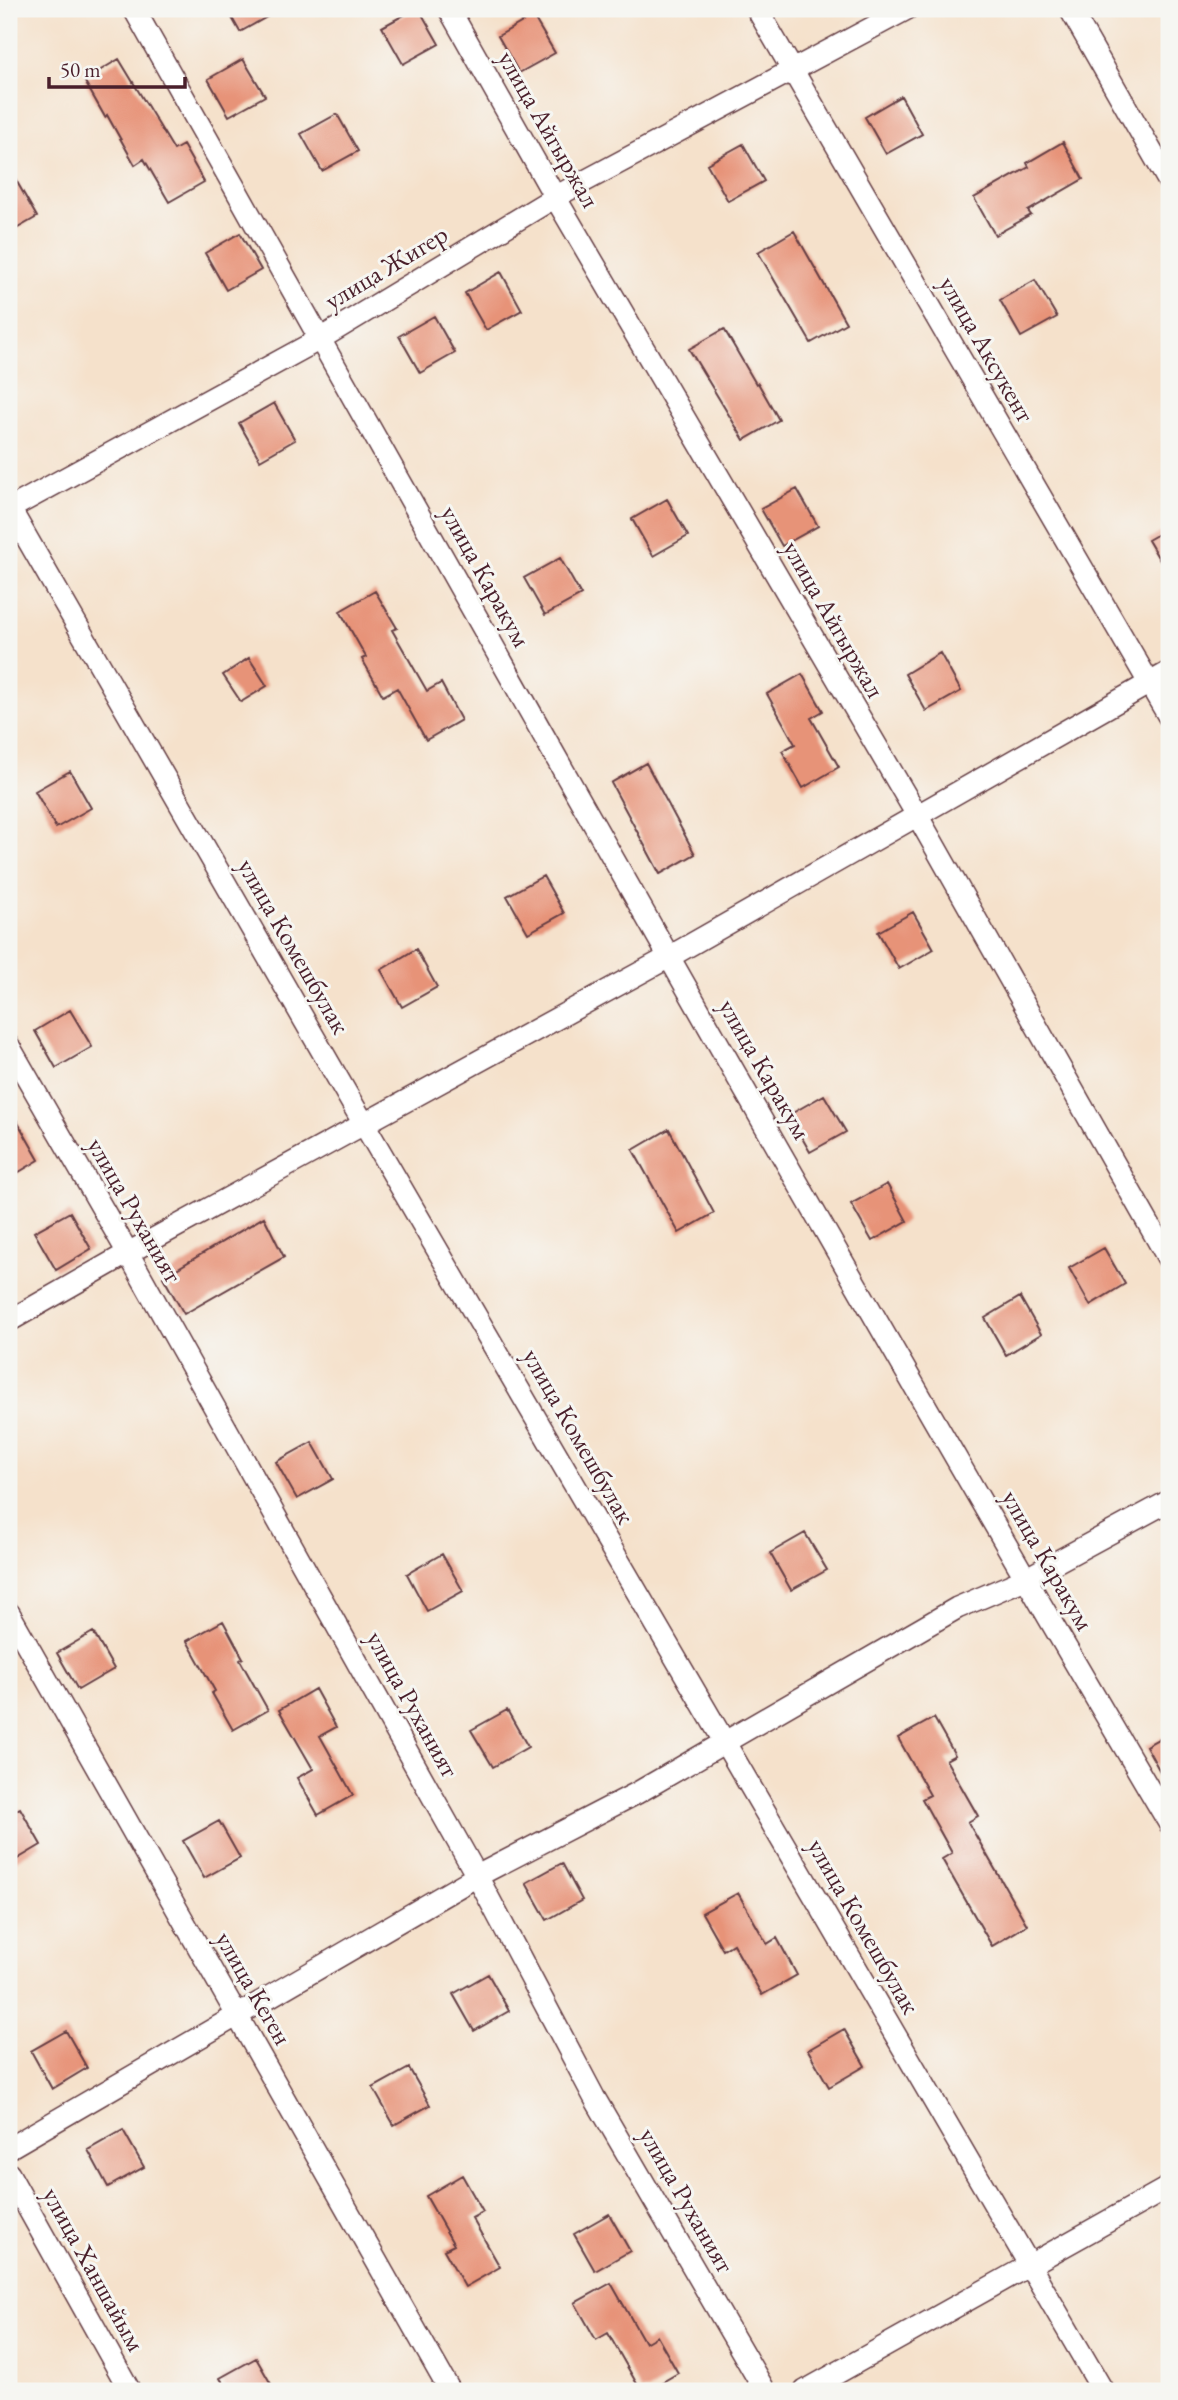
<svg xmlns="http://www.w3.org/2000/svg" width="1178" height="2400" font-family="'EB Garamond',serif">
	<rect width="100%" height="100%" fill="#f6f6f2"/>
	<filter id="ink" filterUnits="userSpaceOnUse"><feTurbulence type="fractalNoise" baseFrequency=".0143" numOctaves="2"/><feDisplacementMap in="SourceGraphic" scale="14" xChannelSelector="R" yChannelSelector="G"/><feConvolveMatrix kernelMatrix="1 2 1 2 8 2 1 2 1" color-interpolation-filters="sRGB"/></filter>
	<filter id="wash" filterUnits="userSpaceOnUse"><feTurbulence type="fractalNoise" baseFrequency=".00686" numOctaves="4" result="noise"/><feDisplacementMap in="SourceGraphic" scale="28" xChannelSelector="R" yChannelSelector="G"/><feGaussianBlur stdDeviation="1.57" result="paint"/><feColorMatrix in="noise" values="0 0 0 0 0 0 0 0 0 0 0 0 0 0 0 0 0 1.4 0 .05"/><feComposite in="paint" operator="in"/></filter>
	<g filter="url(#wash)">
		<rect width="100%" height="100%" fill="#f5e1cb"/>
		<g id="blocks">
			<path fill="#e79378" d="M227 9H281L240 32Z
				M415 9H419L439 44 403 64 382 27Z
				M533 16 555 53 519 73 498 36Z
				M119 59 174 150 183 145 204 182 169 202 144 159 135 165 107 115 105 117 84 80Z
				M243 59 265 96 229 116 208 79Z
				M901 96 922 134 886 154 865 117Z
				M337 114 358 151 322 171 301 134Z
				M1063 142 1083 179 1028 211 1031 215 995 235 974 198 1029 167 1027 163Z
				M743 144 764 181 728 201 707 164Z
				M9 168 37 217 9 233Z
				M794 231 846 323 811 343 758 252Z
				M240 233 261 270 226 290 205 253Z
				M501 272 522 310 486 330 465 293Z
				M1035 280 1057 317 1021 337 1000 300Z
				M434 316 455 353 420 373 399 336Z
				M724 329 756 384 758 383 779 420 744 440 689 349Z
				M274 403 295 440 260 460 239 423Z
				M797 489 818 526 782 546 761 509Z
				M667 499 688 536 653 556 632 519Z
				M1169 528V576L1148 540Z
				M560 558 581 595 545 615 524 578Z
				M375 591 397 628 392 630 427 691 441 683 461 720 426 740 397 688 383 696 362 659 366 657 340 611Z
				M940 653 961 691 926 711 905 674Z
				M249 658 267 686 241 702 223 675Z
				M802 674 823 711 811 718 839 767 803 788 782 751 795 744 767 694Z
				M646 763 695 854 660 874 611 783Z
				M70 771 91 808 56 828 35 791Z
				M543 876 564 913 528 933 507 896Z
				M913 912 934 949 899 969 878 932Z
				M416 949 437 987 402 1007 381 970Z
				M70 1010 92 1047 56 1068 35 1031Z
				M824 1095 846 1132 810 1152 789 1115Z
				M9 1107 39 1160 9 1178Z
				M669 1129 714 1213 679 1233 633 1150Z
				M887 1184 907 1221 872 1241 851 1204Z
				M70 1212 91 1249 56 1270 34 1232Z
				M264 1217 284 1257 184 1314 163 1277Z
				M1104 1248 1125 1284 1090 1305 1069 1268Z
				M1020 1297 1041 1334 1006 1355 985 1318Z
				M312 1442 333 1479 297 1499 276 1462Z
				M805 1533 827 1570 791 1590 770 1553Z
				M442 1554 463 1591 427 1611 407 1574Z
				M223 1621 243 1658 240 1660 268 1710 233 1730 212 1693 215 1691 187 1641Z
				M93 1632 114 1669 78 1690 57 1653Z
				M315 1689 336 1727 320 1736 353 1795 318 1815 297 1778 313 1769 279 1710Z
				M507 1710 528 1747 493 1767 471 1730Z
				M934 1718 955 1755 946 1760 978 1816 968 1822 1027 1925 992 1946 942 1859 952 1853 922 1799 930 1795 898 1738Z
				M1169 1733V1788L1146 1746Z
				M20 1808 41 1845 9 1864V1814Z
				M219 1821 240 1858 204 1878 183 1841Z
				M562 1863 582 1900 547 1920 526 1883Z
				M738 1893 767 1944 777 1938 797 1975 762 1995 733 1944 723 1950 702 1913Z
				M488 1974 509 2011 474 2031 453 1994Z
				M844 2029 865 2066 829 2087 808 2050Z
				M66 2031 87 2068 52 2089 31 2051Z
				M409 2068 430 2105 394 2125 373 2088Z
				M123 2130 144 2167 108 2187 88 2150Z
				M462 2175 483 2212 472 2218 500 2267 465 2287 444 2250 454 2245 426 2196Z
				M609 2214 630 2251 595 2271 574 2234Z
				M611 2283 645 2343 657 2336 678 2373 647 2391H641L608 2333 596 2340 575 2303Z
				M256 2358 275 2391H228L220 2378Z"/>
		</g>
	</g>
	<g filter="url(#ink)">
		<use href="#blocks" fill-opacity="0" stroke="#643c43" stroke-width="2"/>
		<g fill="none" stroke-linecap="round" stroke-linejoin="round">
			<defs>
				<path id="minor" d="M134 9C476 615 815 1223 1169 1823
					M449 9 555 197 917 815 1169 1260
					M757 9 1169 717
					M1070 9 1169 182
					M9 507 364 1124 1103 2391
					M9 509 320 339 555 197 907 9
					M9 1046 128 1253 477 1876 594 2097 765 2391
					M9 1321 128 1253 669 957 1169 672
					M9 1613 450 2391
					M9 2148 477 1876 637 1793 957 1608 1025 1579 1169 1501
					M9 2174 130 2391
					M805 2391 1169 2187"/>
			</defs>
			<use href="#minor" stroke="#643c43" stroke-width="24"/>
			<use href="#minor" stroke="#fff" stroke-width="21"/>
		</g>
	</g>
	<g text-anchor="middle" stroke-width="6" stroke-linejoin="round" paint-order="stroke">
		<g font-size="26" fill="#4a1f2b" stroke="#f6f6f2">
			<text transform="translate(549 129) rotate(60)" y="9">улица Айгыржал</text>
			<text transform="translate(386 267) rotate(-31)" y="9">улица Жигер</text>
			<text transform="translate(987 349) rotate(60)" y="9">улица Аксукент</text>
			<text transform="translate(486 576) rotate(61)" y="9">улица Каракум</text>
			<text transform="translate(834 619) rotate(60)" y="9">улица Айгыржал</text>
			<text transform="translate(294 946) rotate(60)" y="9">улица Комешбулак</text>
			<text transform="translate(765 1069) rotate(60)" y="9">улица Каракум</text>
			<text transform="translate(135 1210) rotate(60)" y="9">улица Руханият</text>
			<text transform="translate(579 1436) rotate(60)" y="9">улица Комешбулак</text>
			<text transform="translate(1048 1560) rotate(60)" y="9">улица Каракум</text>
			<text transform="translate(413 1704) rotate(61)" y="9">улица Руханият</text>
			<text transform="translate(864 1926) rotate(60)" y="9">улица Комешбулак</text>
			<text transform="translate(254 1988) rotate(60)" y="9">улица Кеген</text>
			<text transform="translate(687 2200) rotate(60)" y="9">улица Руханият</text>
			<text transform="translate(94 2269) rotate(61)" y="9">улица Ханшайым</text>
		</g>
	</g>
	<rect width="1178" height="2400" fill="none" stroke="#f6f6f2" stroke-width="35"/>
	<path d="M49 77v10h136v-10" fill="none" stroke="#4a1f2b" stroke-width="3.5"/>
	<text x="60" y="77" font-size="21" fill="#4a1f2b" stroke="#f6f6f2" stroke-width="5" paint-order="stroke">50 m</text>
</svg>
